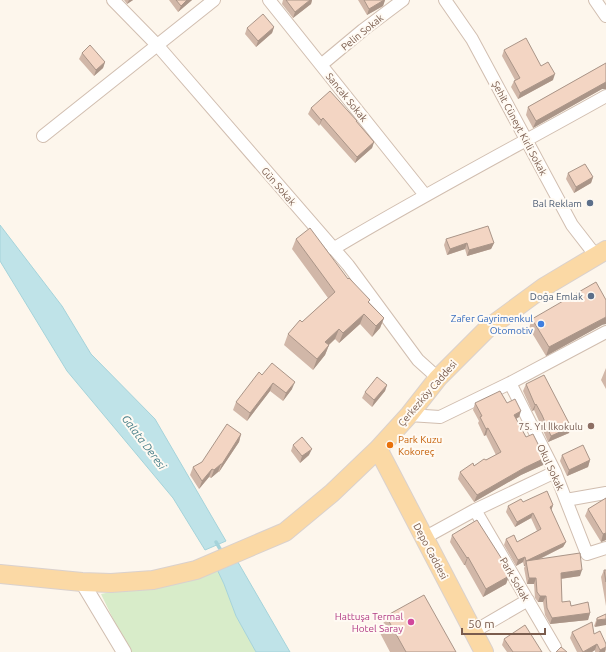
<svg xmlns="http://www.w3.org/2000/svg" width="606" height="652" font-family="Ubuntu,sans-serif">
	<rect width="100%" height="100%" fill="#fdf6ec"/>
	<path fill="#d8ecc9" d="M215 565 224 584 236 616 256 652H129L101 594 175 579Z"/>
	<path fill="#bfe3e8" stroke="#a5d3da" d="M0 225 62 306 91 354 155 419 226 541 205 550 173 498 67 371 0 261Z
		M235 557 290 652H256L236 616 224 584 215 565Z"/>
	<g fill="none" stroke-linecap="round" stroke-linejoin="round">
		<path stroke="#a5d3da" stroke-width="3.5" d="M216 542 223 554"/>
		<defs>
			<path id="minor" d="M113 0 158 46 348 265 418 360 438 378
				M269 0 425 195
				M445 0 472 39 572 225 596 256
				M595 0 606 16
				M321 65 363 30 403 0
				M43 136 214 0
				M333 249C423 195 515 147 606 96
				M510 383 555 472 587 554 606 548
				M409 415 440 417 510 383 606 332
				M566 500 606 493
				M475 510 555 647
				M424 538 475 510 555 472
				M473 632 528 600"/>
			<path id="tertiary" d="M82 582 124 652"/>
			<path id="primary" d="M378 449 484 652
				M0 574 82 582 111 583 153 580 196 570 285 532 332 493 378 449 409 415 438 378 487 329 544 287 606 250"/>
		</defs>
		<use href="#minor" stroke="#d1beb0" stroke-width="14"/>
		<use href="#tertiary" stroke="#d1beb0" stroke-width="16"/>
		<use href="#primary" stroke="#dad1cd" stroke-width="20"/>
		<use href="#minor" stroke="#fff" stroke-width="12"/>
		<use href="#tertiary" stroke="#fff" stroke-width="14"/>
		<use href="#primary" stroke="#fbd9a5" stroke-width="18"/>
	</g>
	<path fill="#d1b7a8" d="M124 0H133L127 4Z
		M169 0H192L178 12Z
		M283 0H312L311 4 293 18 282 4Z
		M358 0H385L383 6 367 15Z
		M274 27 272 33 256 47 245 34 247 28Z
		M504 50 541 66 553 80 518 99 511 87 514 81 515 80 502 56Z
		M82 53 105 62 103 68 94 76 79 59Z
		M606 63V89H602L533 128 526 115 528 107Z
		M311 108 357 122 374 142 372 148 355 163 320 124 319 126 308 114Z
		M568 173 593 177 591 183 574 193 566 179Z
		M296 239 348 279 369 302 384 318 380 328 372 337 360 324 339 343 335 339 329 345 325 355 313 370 284 345 288 334 302 322 328 298 292 249Z
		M446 239 494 243 491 249 467 256 465 249 447 255 444 245Z
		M532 319 602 325 546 356 529 328Z
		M606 368V389L601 380Z
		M262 375 292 389 283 401 270 391 247 421 233 410 236 402Z
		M526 384 569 433 548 442 539 421 534 410 532 411 523 391Z
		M387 385 385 391 372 407 362 398 365 392Z
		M475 403H507L519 417 516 419 526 437 545 458 543 465 521 475 474 502 458 479 460 472 496 455 486 435 484 436 478 423 479 421 473 410Z
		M241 434 239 442 219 472H218L211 478 209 477 199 489 190 475 193 467 202 462Z
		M293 445 309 455 300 463 291 451Z
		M562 455 590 460 588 467 567 476 560 461Z
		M606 498V540L601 542 585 516 588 509Z
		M523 502 553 505 551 511 566 542 563 547 538 560 580 576 561 579 562 602 590 613 588 620 550 624 545 615 543 602H538L535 598 534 584H527L524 568 525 566H524L523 562 516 566 504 545 506 539 517 542 537 531 531 518 515 527 506 512 508 506Z
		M452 535 505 564 504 567 509 576 506 584 483 597 465 565H464L450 542Z
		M604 570H606V606L601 577Z
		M606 614 595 627 594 626 597 618Z
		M386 616 456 652H390L380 633Z
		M572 632 594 634 606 649 605 652H595V650L592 652H577L570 638Z
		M504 639 542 652H507L502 645Z"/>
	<path fill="#aa9588" d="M129 0H133L127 4Z
		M187 0H192L178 12 181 6Z
		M310 0H312L311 4 293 18 295 12Z
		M384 0H385L383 6 367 15 369 9Z
		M274 27 272 33 256 47 258 41Z
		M105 62 103 68 94 76 96 70Z
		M555 74 553 80 518 99 520 93Z
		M605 82H606V89H602L533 128 536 121Z
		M323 118 319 126 321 120Z
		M374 142 372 148 355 163 357 157Z
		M593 177 591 183 574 193 576 187Z
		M467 243 465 249 447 255 450 249Z
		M494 243 491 249 467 256 469 250Z
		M364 314 360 324 339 343 343 333Z
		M606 317V324L602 325 546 356 549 347Z
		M384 318 380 328 372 337 376 326Z
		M339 329 335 339 321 352 325 342Z
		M329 345 325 355 313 370 317 359Z
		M295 382 292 389 283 401 286 393Z
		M273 383 270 391 247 421 250 413Z
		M387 385 385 391 372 407 374 400Z
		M536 404 534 410 532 411 535 405Z
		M521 411 519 417 512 421 514 415Z
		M571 427 569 433 548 442 551 436Z
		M488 428 486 435 484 436 486 429Z
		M241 434 239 442 219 472 222 464Z
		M312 449 309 455 300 463 302 456Z
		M545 458 543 465 521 475 474 502 477 495 524 468Z
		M590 460 588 467 567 476 569 470Z
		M221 464 218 472 211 478 214 470Z
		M212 469 209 477 199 489 202 481Z
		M553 505 551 511 550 507Z
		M533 513 531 518 515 527 517 522Z
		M606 533V540L601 542 603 534Z
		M566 542 563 547 527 565 526 561 525 566H524L526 561Z
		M468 557 465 565H464L467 558Z
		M525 557 523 562 516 566 518 560Z
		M582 570 580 576 559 579 561 573Z
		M509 576 506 584 483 597 486 589Z
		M529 578H536L534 584H527Z
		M540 596H546L543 602H538Z
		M590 613 588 620 550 624 552 618Z
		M606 619V625L595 627 597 620Z
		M597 644 595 650 592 652H583Z
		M606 647 605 652H599L600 650Z"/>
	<path fill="#f3d5c3" stroke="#aa9588" d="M176 0H187L181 6Z
		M286 0H310L295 12Z
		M364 0H384L369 9Z
		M263 14 274 27 258 41 247 28Z
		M526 38 541 66 548 62 555 74 520 93 514 81 520 78 504 50Z
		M90 45 105 62 96 70 82 53Z
		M606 63V82L536 121 528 107Z
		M330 91 357 121H356L374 142 357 157 323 118 321 120 311 108Z
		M585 164 593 177 576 187 568 173Z
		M488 226 494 243 469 250 467 243 450 249 446 239Z
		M310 228 348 279 349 278 370 300 368 302 384 318 376 326 364 314 343 333 339 329 325 342 329 345 317 359 288 334 300 320 302 322 335 292 296 239Z
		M596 282 606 300V317L549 347 532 319Z
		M272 363 295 382 286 393 273 383 250 413 236 402 259 372 262 375Z
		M544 375 571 427 551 436 542 415 536 404 535 405 526 384Z
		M377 377 387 385 374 400 365 392Z
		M500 391 507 403 515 399 521 411 514 415 526 437 533 434 545 458 524 468 477 495 460 472 473 463 474 466 484 459 486 460 501 452 488 428 486 429 480 417 482 416 475 403Z
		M227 424 241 434 222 464H221L214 470 212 469 202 481 193 467 202 462Z
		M302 437 312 449 302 456 293 445Z
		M583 445 590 460 569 470 562 455Z
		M547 491 553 505 550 507 566 542 526 561 525 557 518 560 506 539 514 535 517 542 541 529 533 513 517 522 508 506 521 499 523 502Z
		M606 498V533L603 534 588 509Z
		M477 520 505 564 503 565 509 576 486 589 468 557 467 558 452 535Z
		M580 553 582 570 561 573 562 602 570 601 571 606 588 602 590 613 552 618 547 608 546 596H540L537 592 536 578H529L526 561Z
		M604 570H606V582Z
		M424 595 456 652H406L386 616Z
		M606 614V619L597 620V618Z
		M592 622 594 634 600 631 606 644V647L600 650 597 644 583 652 572 632Z
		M525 625 542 652H513L504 639Z
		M561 647 567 652H556Z"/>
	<g fill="#5c6f8a" stroke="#fffaf3" stroke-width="1.5">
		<circle cx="590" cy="203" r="4"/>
		<circle cx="591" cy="296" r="4"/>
	</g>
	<circle fill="#3f7fe0" stroke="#fffaf3" stroke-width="1.5" cx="541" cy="324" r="4"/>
	<circle fill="#8d6e63" stroke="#fffaf3" stroke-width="1.5" cx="591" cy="426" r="4"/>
	<circle fill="#e8710a" stroke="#fffaf3" stroke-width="1.5" cx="390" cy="445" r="4"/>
	<circle fill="#d1479c" stroke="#fffaf3" stroke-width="1.5" cx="411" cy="622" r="4"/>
	<g text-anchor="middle" stroke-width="4" stroke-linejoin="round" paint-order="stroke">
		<g font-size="10" fill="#7a5c4d" stroke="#fffaf3">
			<text transform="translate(362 32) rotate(-39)" y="4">Pelin Sokak</text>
			<text transform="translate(347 97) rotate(51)" y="4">Sancak Sokak</text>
			<text transform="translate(520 128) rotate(62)" y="4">Şehit Cüneyt Kirli Sokak</text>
			<text transform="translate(279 186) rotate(49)" y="4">Gün Sokak</text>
			<text transform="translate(427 393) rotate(-49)" y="4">Çerkezköy Caddesi</text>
			<text transform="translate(551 467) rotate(65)" y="4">Okul Sokak</text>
			<text transform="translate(431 551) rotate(62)" y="4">Depo Caddesi</text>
			<text transform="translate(515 579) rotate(60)" y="4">Park Sokak</text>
		</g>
		<g font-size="10" fill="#4e5e75" stroke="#fffaf3" text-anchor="end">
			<text x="582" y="207">Bal Reklam</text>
			<text x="583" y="300">Doğa Emlak</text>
		</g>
		<g font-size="10" fill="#366cbe" stroke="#fffaf3" text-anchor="end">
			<text x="533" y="322">Zafer Gayrimenkul<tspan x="533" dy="12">Otomotiv</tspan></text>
		</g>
		<g font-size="10" fill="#785e54" stroke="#fffaf3" text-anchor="end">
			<text x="583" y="430">75. Yıl İlkokulu</text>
		</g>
		<g font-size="10" fill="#c56008" stroke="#fffaf3" text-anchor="start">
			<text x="398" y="443">Park Kuzu<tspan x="398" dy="12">Kokoreç</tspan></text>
		</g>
		<g font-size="10" fill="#b23c85" stroke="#fffaf3" text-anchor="end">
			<text x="403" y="620">Hattuşa Termal<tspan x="403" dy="12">Hotel Saray</tspan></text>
		</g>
		<g font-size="11" font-style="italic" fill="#437c86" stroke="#fffaf3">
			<text transform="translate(144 442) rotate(53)" y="4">Galata Deresi</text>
		</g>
	</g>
	<path d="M462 628v6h83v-6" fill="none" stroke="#7a5c4d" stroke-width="2"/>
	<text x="468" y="628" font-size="12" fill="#7a5c4d" stroke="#fffaf3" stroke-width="3" paint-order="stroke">50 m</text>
</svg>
